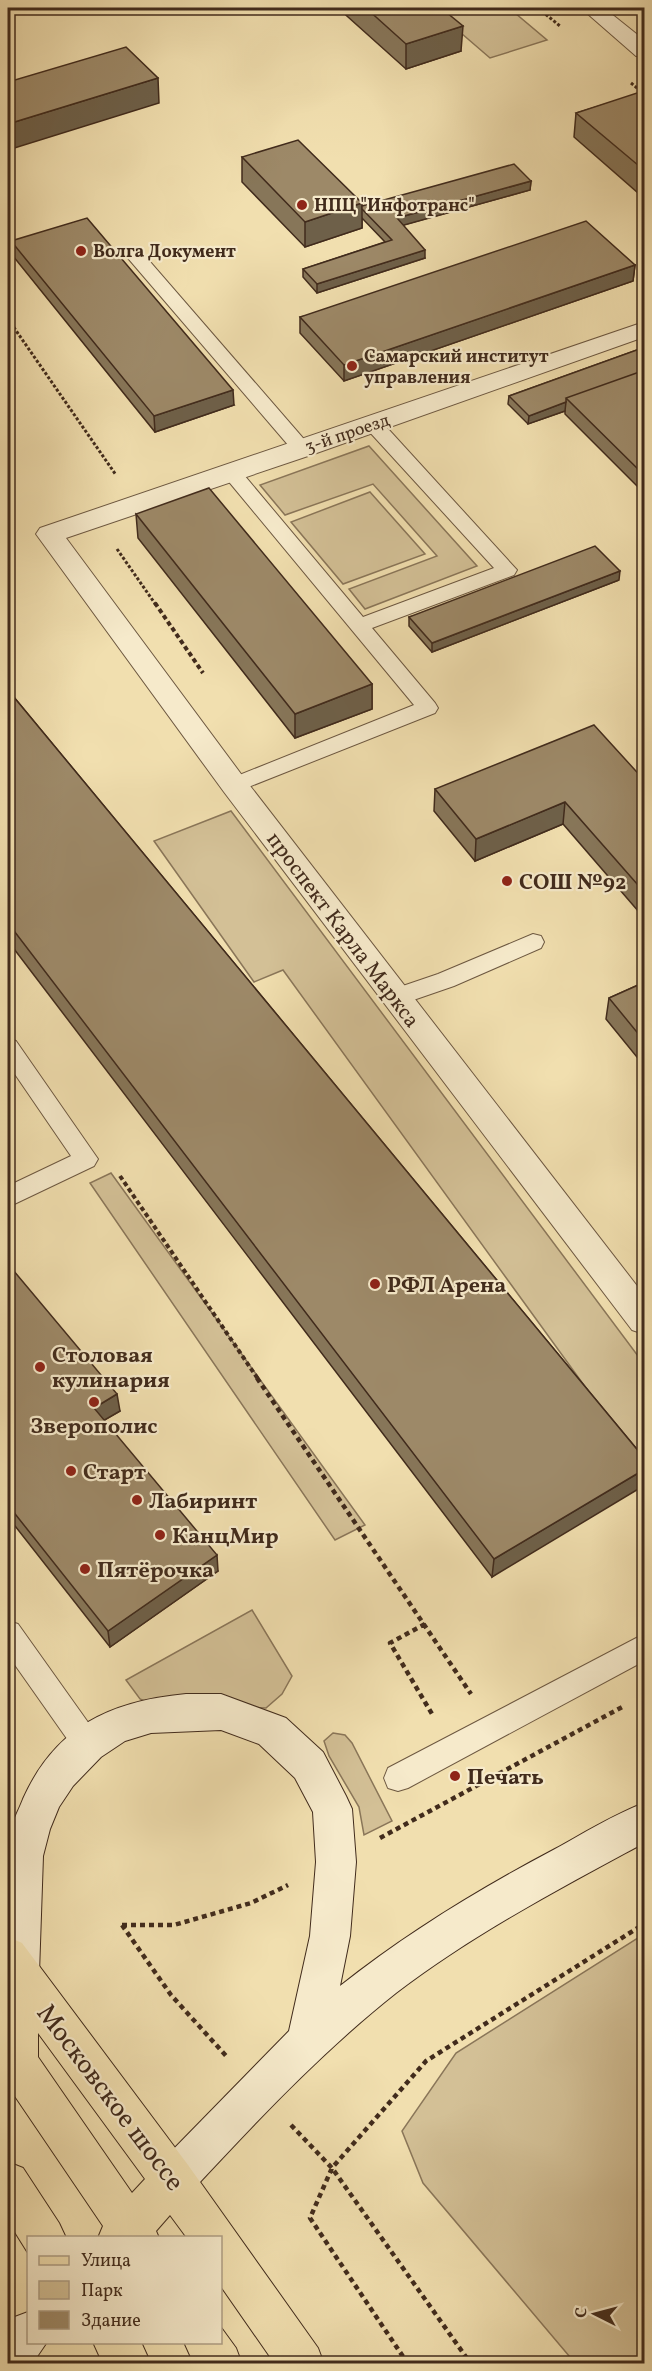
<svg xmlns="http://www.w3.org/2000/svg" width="652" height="2371" font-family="Vollkorn,serif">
	<rect width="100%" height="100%" fill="#f1dfaf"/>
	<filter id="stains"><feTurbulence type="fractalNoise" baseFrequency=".00333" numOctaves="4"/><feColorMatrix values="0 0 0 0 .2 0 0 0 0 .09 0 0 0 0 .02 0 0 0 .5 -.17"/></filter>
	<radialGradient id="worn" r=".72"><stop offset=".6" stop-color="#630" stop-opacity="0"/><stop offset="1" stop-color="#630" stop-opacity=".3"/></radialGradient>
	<path fill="#d3c096" stroke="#8a7659" stroke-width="1.5" d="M432 8H509L547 40 490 58Z
		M369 446 477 566 365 609 349 589 437 556 373 484 285 515 260 485Z
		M370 492 425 554 343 584 291 522Z
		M231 811 644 1364V1468L283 970 254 982 154 841Z
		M111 1173 365 1525 335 1540 90 1183Z
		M252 1610 292 1676 282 1694 266 1708 149 1703 140 1699 126 1680Z
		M333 1733 345 1735 352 1743 392 1821 364 1835 359 1807 329 1756 324 1741Z
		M644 1934V2363H575L423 2183 402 2131 456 2053Z"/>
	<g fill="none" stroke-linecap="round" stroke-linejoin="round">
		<defs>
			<path id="service" d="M133 248 139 249 309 445 311 449 309 453H295L127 257 124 253 127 249Z
				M373 418 380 420 517 570 514 575 372 628 435 703 438 708 435 713 241 790 234 793 227 790 223 785 227 780 414 705 225 477 223 473 225 469H239L363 617 494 568 366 428 364 424 366 420Z
				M533 934 541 936 544 942 541 948 454 986 396 1006 388 1003 385 997 388 991 438 974Z
				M8 1038 16 1041 98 1159 94 1166 8 1207V1186L71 1156 8 1064Z
				M8 1621 18 1624 97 1735 101 1744 97 1753 87 1757 77 1753 8 1655Z
				M644 1634V1661L408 1788 398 1791 388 1788 384 1778 388 1768Z"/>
			<path id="minor" d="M581 8H604L644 40V57L636 56Z
				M644 322V337L311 455 66 538 244 778 644 1295V1334L632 1330 224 792 36 534 40 528Z"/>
			<path id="secondary" d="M186 1694H221L286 1718 323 1752 346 1796 352 1809 356 1862 350 1936 340 1986C407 1933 479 1889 555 1849 584 1833 613 1815 644 1803V1843C559 1889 473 1934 396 1993 320 2053 254 2124 188 2195L173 2201 158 2195 152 2180 158 2165 289 2031 310 1936 316 1862 313 1812 295 1778 259 1744 221 1730 151 1733 125 1741 101 1757 73 1786 59 1807 50 1829 43 1856 39 1973 33 1987 19 1993 8 1989C8 1954 8 1918 8 1883 8 1869 5 1852 8 1838 11 1824 18 1812 23 1799 55 1727 110 1701 186 1694Z
				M28 2312V2342H47L32 2364H8V2324L12 2318Z"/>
			<path id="primary" d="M8 1937 22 1943 188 2165 318 2348 324 2364H275L220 2285V2238H187L170 2215 156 2231 159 2238H98L103 2226 8 2086ZM38 2033 145 2179 132 2193 38 2057Z
				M8 2162 23 2168 59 2223 66 2238H28V2253L8 2221Z
				M220 2326 236 2348 242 2364H194L184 2342H220Z
				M93 2342H141L151 2364H103Z"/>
		</defs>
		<use href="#service" stroke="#6d5841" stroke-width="2"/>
		<use href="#minor" stroke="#6d5841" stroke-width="2"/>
		<use href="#secondary" stroke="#412b1c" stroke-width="2"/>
		<use href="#primary" stroke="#412b1c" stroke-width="2"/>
		<path stroke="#412b1c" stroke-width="3" stroke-dasharray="3 2" stroke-linecap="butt" d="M538 8 560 26
			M631 83 644 94
			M8 319 116 475
			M117 549 156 605"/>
		<path stroke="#412b1c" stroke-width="4" stroke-dasharray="4.5 3" stroke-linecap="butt" d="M155 603 203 673
			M120 1176 258 1379"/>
		<path stroke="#412b1c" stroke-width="4.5" stroke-dasharray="5 4" stroke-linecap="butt" d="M257 1378 471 1694
			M425 1624 390 1643 432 1714
			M8 1718 12 1715
			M380 1838 624 1706
			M122 1925H174L251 1903 288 1885
			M122 1925 171 1995 228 2058
			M291 2125 332 2168 471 2364
			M408 2364 310 2218 332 2168 426 2061 644 1924"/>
		<use href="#service" fill="#f6eacb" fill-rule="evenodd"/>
		<use href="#minor" fill="#f6eacb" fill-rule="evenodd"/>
		<use href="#secondary" fill="#f6eacb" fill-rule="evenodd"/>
		<use href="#primary" fill="#f1dfaf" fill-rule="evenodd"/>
	</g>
	<path fill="#877659" stroke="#412b1c" stroke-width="1.5" d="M338 8H441L461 51 406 69Z
		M645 92V199L574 137 576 113Z
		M242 157 362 203V206L531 181 530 190 403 225 425 258 317 293 303 277V269L385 242 362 218V228L305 247 242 182Z
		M11 241 234 405 155 432 13 256Z
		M635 265 633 281 344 381 300 333V317Z
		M645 347V494L565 414V411L528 424 508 404 509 396Z
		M136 514 372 684V709L295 738 138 538Z
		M619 580 432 652 409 626V617Z
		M8 690 645 1459 492 1577 8 941Z
		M645 781V919L563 824 475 861 434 811 435 789Z
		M645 982V1067L606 1019 609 998Z
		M8 1264 120 1411 104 1420 218 1571 110 1647 8 1517Z"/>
	<path fill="#6e6049" stroke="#412b1c" stroke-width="1.5" d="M463 26 461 51 406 69V44Z
		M158 78 159 103 8 150V124Z
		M531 181 530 190 397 227V218Z
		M362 203V228L305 247V222Z
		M425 250V258L317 293V284Z
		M635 265 633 281 344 381V365Z
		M233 390 234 405 155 432 154 416Z
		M566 402 565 411 528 424 529 416Z
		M620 571 619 580 432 652V643Z
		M372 684V709L295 738V714Z
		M565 802 563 824 475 861 476 839Z
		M117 1394 120 1411 96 1425 94 1408Z
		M645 1469V1485L492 1577 494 1559Z
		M217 1555 218 1571 110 1647 108 1631Z"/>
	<path fill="#9d8968" stroke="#412b1c" stroke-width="1.5" d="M366 8H441L463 26 406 44Z
		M126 47 158 78 8 124V82Z
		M643 91 645 92V171L576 113Z
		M298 140 362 203 305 222 242 157Z
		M514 164 531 181 397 218 425 250 317 284 303 269 392 240 362 209V206Z
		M87 218 233 390 154 416 11 241Z
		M586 221 635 265 344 365 300 317Z
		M645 347V370L566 398V402L529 416 509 396Z
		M645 370V476L566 398Z
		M209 488 372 684 295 714 136 514Z
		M595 546 620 571 432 643 409 617Z
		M8 690 645 1459V1469L494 1559 8 923Z
		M594 725 645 781V893L565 802 476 839 435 789Z
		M645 982V1042L609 998Z
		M8 1264 117 1394 94 1408 217 1555 108 1631 8 1505Z"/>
	<g fill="#8f2418" stroke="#f6eacb" stroke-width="2">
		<circle cx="302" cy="205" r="6"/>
		<circle cx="81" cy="251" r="6"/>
		<circle cx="352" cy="366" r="6"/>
		<circle cx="507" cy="881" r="6"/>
		<circle cx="375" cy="1284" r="6"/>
		<circle cx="40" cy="1367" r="6"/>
		<circle cx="94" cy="1402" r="6"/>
		<circle cx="71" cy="1471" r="6"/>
		<circle cx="137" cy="1500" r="6"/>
		<circle cx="160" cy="1535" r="6"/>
		<circle cx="85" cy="1569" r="6"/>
		<circle cx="455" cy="1776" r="6"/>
	</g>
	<g text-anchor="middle" stroke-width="4.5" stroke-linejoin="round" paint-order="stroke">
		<g font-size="18" font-weight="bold" fill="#412b1c" stroke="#f6eacb" text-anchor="start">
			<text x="314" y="211">НПЦ "Инфотранс"</text>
			<text x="93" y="257">Волга Документ</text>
			<text x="364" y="362">Самарский институт<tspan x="364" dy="21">управления</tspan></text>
		</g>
		<g font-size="18" fill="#412b1c" stroke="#f6eacb">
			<text transform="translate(347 433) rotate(-19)" y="6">3-й проезд</text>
		</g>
		<g font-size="22" font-weight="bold" fill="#412b1c" stroke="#f6eacb" text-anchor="start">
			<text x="519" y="889">СОШ №92</text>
			<text x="387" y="1292">РФЛ Арена</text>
			<text x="52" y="1362">Столовая<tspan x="52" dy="25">кулинария</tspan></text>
			<text x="94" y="1433" text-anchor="middle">Зверополис</text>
			<text x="83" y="1479">Старт</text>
			<text x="149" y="1508">Лабиринт</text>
			<text x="172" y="1543">КанцМир</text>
			<text x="97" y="1577">Пятёрочка</text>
			<text x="467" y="1784">Печать</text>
		</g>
		<g font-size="22" fill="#412b1c" stroke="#f6eacb">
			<text transform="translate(344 929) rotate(53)" y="8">проспект Карла Маркса</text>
		</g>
		<g font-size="27" fill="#412b1c" stroke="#f6eacb">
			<text transform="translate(111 2097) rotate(53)" y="9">Московское шоссе</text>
		</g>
	</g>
	<rect width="652" height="2371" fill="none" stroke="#f1dfaf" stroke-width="30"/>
	<rect x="9" y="9" width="634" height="2353" fill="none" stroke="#412b1c" stroke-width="3"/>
	<rect x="15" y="15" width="622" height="2341" fill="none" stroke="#412b1c" stroke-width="1.5"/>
	<rect x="27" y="2236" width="195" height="108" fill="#f6eacb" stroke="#ae9e85" stroke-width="1.5"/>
	<rect x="39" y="2256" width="30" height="9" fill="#f1dfaf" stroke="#ae9e85" stroke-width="1.5"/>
	<text x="81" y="2266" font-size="18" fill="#412b1c">Улица</text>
	<rect x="39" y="2281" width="30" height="18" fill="#d3c096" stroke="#ae9e85" stroke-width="1.5"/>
	<text x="81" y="2296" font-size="18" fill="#412b1c">Парк</text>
	<rect x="39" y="2311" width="30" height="18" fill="#9d8968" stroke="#ae9e85" stroke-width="1.5"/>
	<text x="81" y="2326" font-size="18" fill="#412b1c">Здание</text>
	<g transform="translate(595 2314) rotate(276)" stroke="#f6eacb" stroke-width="4.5" paint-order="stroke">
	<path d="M0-4.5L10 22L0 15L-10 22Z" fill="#412b1c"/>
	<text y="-9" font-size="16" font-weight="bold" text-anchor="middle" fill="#412b1c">С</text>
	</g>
	<rect width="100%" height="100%" filter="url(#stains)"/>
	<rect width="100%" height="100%" fill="url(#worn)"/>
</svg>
